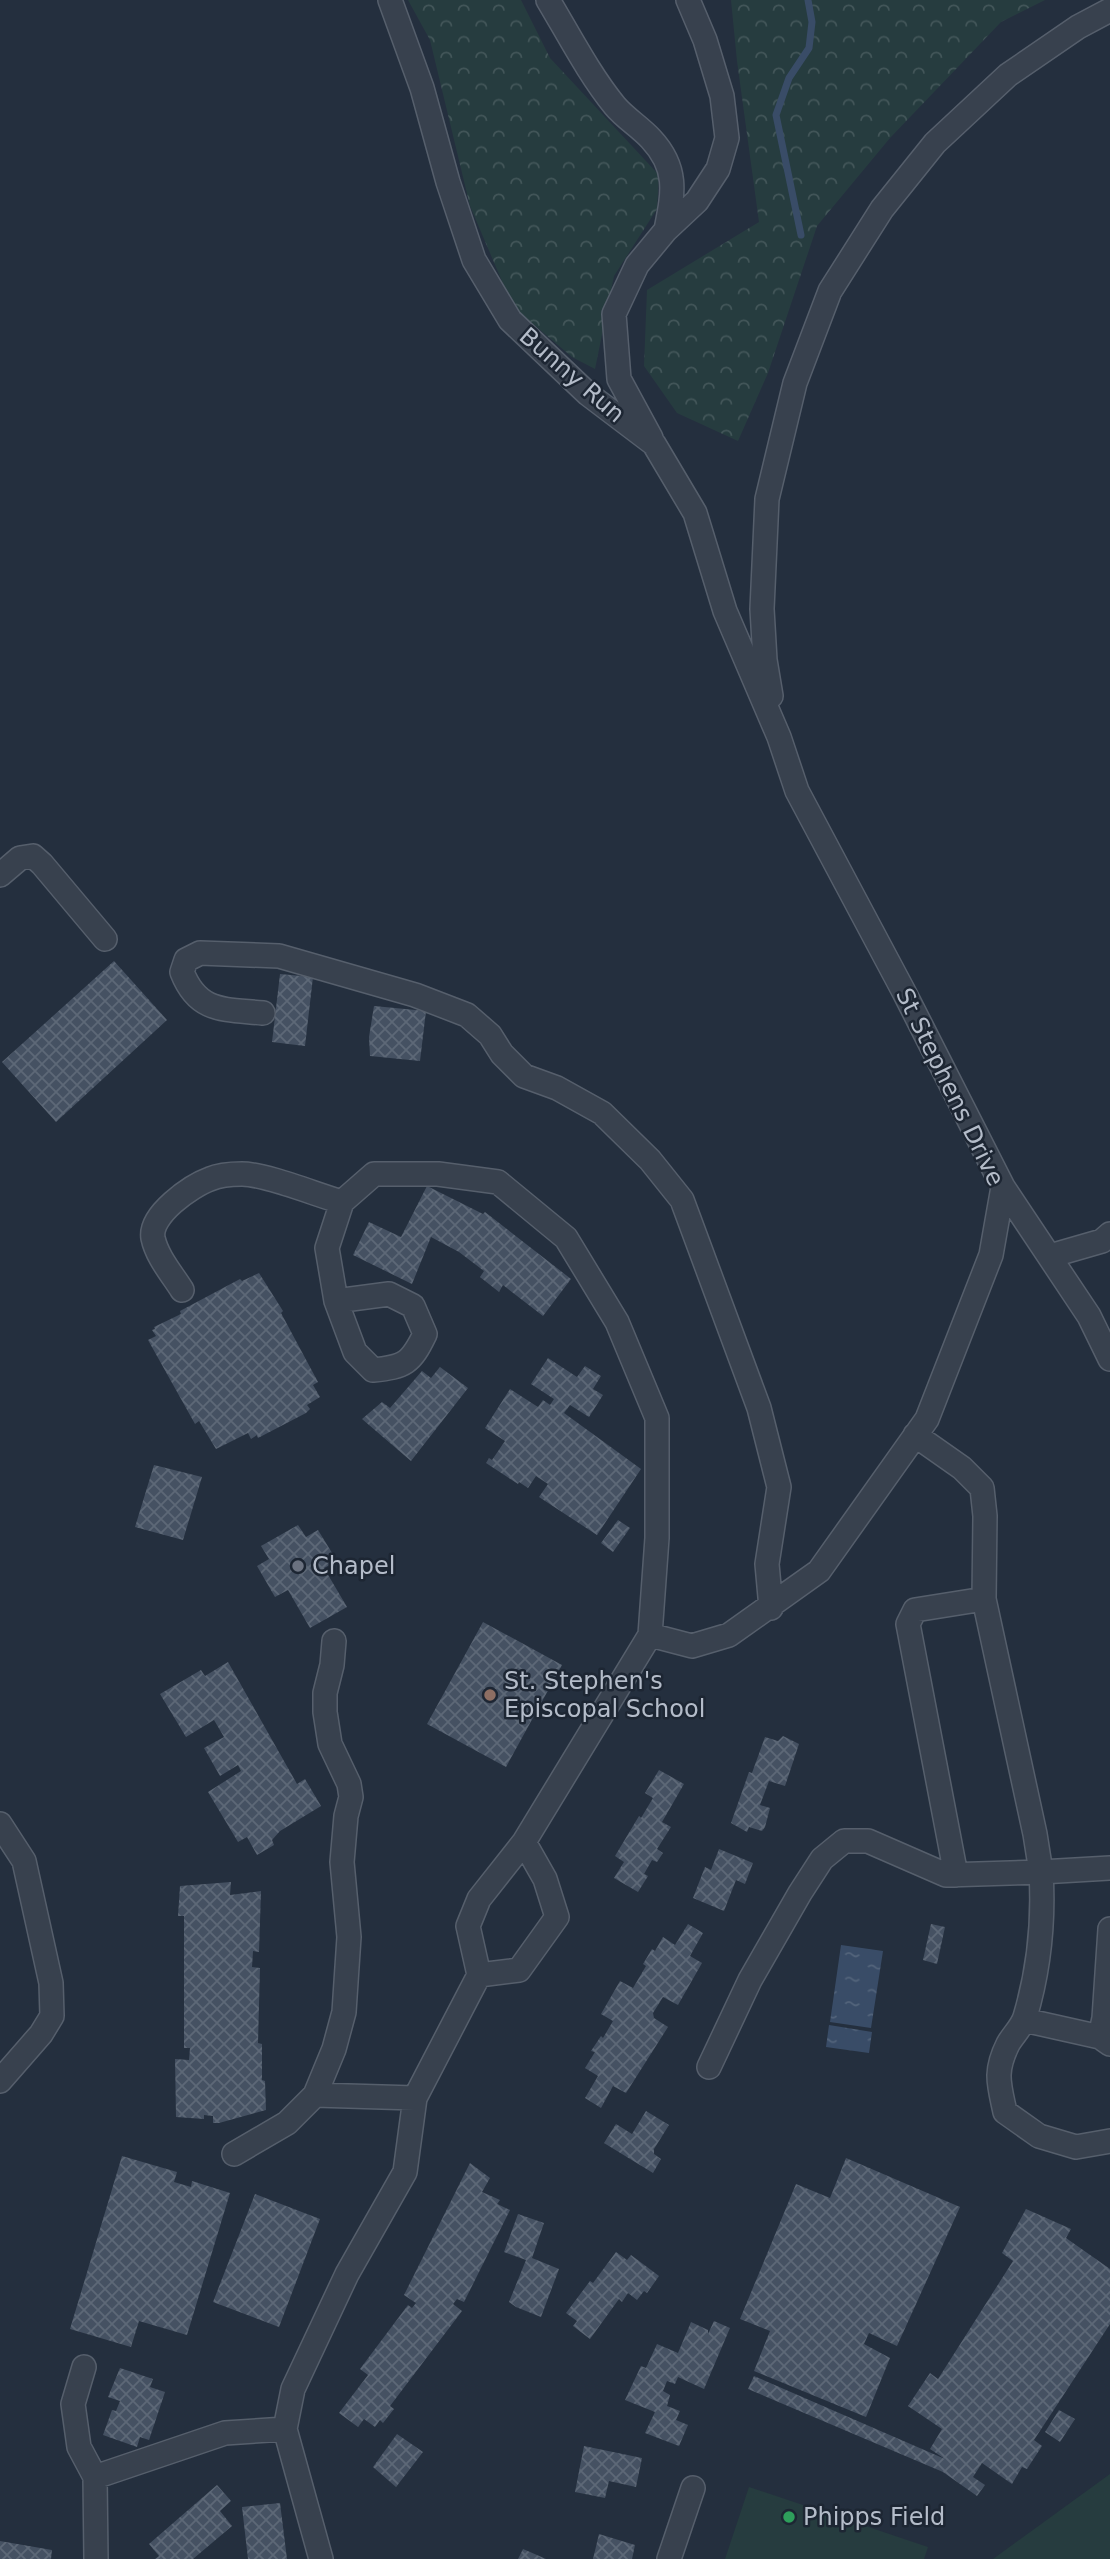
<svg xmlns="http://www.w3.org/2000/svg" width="1110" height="2559" font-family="'DejaVu Sans',sans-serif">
	<defs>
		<pattern id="forest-crowns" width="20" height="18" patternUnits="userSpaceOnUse" patternTransform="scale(1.75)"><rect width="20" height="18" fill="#263c3f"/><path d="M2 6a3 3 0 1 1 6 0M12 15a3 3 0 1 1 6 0" fill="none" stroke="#435659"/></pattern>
		<pattern id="water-ripples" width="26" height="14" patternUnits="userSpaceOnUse" patternTransform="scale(1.75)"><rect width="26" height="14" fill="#394c67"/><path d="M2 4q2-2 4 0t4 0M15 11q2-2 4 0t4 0" fill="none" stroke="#53647b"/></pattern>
		<pattern id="building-cross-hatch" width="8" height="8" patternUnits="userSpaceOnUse" patternTransform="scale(1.75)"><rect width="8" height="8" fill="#455162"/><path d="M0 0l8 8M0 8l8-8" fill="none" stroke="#5d6877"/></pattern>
	</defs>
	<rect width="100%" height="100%" fill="#242f3e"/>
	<path fill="url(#forest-crowns)" d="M408 0H521L550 58 659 175 657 209 614 276 595 369 572 357 513 307 470 206 430 40Z
		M731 0H1045L1001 22 890 138 817 226 768 373 738 441 677 413 644 366 647 290 759 222 737 61Z"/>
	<path fill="#263c3f" d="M1110 2474V2559H993Z
		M749 2487 928 2547 924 2559H725Z"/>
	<path fill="url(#water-ripples)" d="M841 1945 883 1951 871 2028 830 2022Z
		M829 2025 872 2032 869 2053 826 2047Z"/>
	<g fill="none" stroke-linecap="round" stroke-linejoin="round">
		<path stroke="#394c67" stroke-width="7" d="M801 235 776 115 789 78 809 48 812 22 808 0"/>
	</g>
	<path fill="url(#building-cross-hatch)" d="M114 961 167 1020 56 1122 2 1062Z
		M280 974 313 977 305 1046 272 1042Z
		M374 1006 426 1011 420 1061 370 1056 369 1037Z
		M427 1186 483 1214 485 1212 571 1279 543 1316 503 1285 499 1292 480 1277 484 1271 459 1252 431 1237 412 1284 353 1255 369 1222 401 1237Z
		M259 1273 283 1311 281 1313 318 1382 313 1385 320 1397 307 1405 310 1409 306 1413 258 1438 257 1435 251 1439 248 1433 216 1449 199 1421 195 1424 148 1340 156 1336 152 1330 155 1329 154 1327 181 1314 180 1311 240 1279 242 1281Z
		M548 1358 577 1377 585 1366 601 1376 593 1389 603 1395 589 1417 570 1405 564 1413 641 1469 597 1535 539 1497 548 1484 536 1476 528 1488 519 1482 518 1484 486 1463 489 1458 492 1460 505 1441 485 1428 510 1389 538 1407 543 1400 550 1405 554 1399 531 1384Z
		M440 1367 468 1388 411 1461 362 1419 382 1402 390 1408 422 1371 431 1378Z
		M154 1465 202 1477 183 1540 135 1527Z
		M618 1520 630 1528 613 1552 601 1543Z
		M298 1525 306 1537 318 1530 337 1561 324 1568 347 1607 310 1628 288 1590 275 1597 257 1566 269 1559 261 1546Z
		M483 1622 562 1665 506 1767 427 1724Z
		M228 1662 297 1784 305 1779 321 1806 280 1831 272 1840 274 1845 257 1855 247 1837 238 1842 208 1792 241 1771 238 1765 220 1776 204 1748 224 1737 214 1720 186 1737 160 1694 201 1670 205 1676Z
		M783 1736 799 1744 785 1786 769 1781 760 1805 770 1808 765 1827 762 1831 749 1827 747 1832 731 1823 749 1772 752 1773 765 1737 778 1741Z
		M659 1770 684 1784 662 1822 671 1827 657 1849 663 1853 657 1862 652 1860 644 1874 648 1876 638 1892 614 1878 624 1862 615 1856 639 1816 641 1818 653 1798 645 1793Z
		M719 1849 753 1863 745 1884 736 1880 724 1911 693 1898 705 1867 711 1870Z
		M231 1882 230 1895 261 1891 259 1952 253 1951 252 1967 260 1968 258 2043 262 2044V2080L265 2081 266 2110 219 2123H213V2116L204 2115V2119L176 2117 175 2059 189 2060 190 2048H184V1916H178L180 1886Z
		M688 1924 703 1933 690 1956 702 1963 678 2005 663 1997 653 2013 654 2018 668 2027 626 2093 613 2086 601 2108 585 2098 598 2076 585 2068 595 2052 591 2051 601 2036 603 2038 613 2021 601 2014 620 1981 633 1988 646 1966 643 1964 652 1949 655 1951 663 1937 675 1945Z
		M931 1924 945 1927 937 1964 923 1960Z
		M646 2111 669 2125 654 2149V2154L661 2159 653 2173 604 2143 616 2124 632 2134Z
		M122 2156 177 2172 174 2182 191 2187 192 2181 230 2193 187 2335 139 2321 131 2347 70 2329Z
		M846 2158 960 2207 897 2346 869 2333 864 2344 890 2358 866 2417 754 2371 770 2331 740 2319 796 2184 830 2198Z
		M470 2163 490 2178 482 2192 500 2200 497 2204 510 2210 464 2302 457 2299 453 2304 462 2311 390 2406 394 2409 383 2423 380 2420 375 2427 364 2419 358 2427 339 2413 368 2375 360 2369 408 2305 412 2308 416 2303 404 2295Z
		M255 2194 320 2219 279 2327 213 2302Z
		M1026 2209 1071 2229 1066 2238 1110 2269V2324L1034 2440 1042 2446 1027 2469 1022 2467 1012 2484 982 2463 973 2477 985 2485 977 2496 943 2472 748 2389 754 2376 945 2459 930 2449 942 2429 908 2406 930 2373 938 2379 1013 2261 1002 2253Z
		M518 2214 544 2223 532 2258 559 2269 541 2317 516 2307 509 2302 526 2260 504 2252Z
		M616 2252 627 2260 631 2255 659 2276 647 2293 644 2291 637 2300 628 2293 622 2302 619 2299 590 2339 573 2326 577 2321 566 2313 590 2281 593 2283Z
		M714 2321 730 2328 704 2389 678 2377 675 2384 667 2381 663 2391 670 2395 667 2406 680 2411 676 2420 688 2425 679 2446 645 2433 655 2412 625 2400 641 2366 646 2368 657 2344 678 2353 691 2322 708 2330V2334Z
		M120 2368 153 2379 150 2387 165 2392 149 2440 140 2437 137 2447 103 2435 112 2410 116 2411 120 2401 108 2397Z
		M1059 2410 1075 2419 1060 2442 1045 2432Z
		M397 2434 423 2452 396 2487 373 2467Z
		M584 2446 642 2458 636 2487 609 2481 605 2498 575 2492Z
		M217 2485 231 2501 220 2511 232 2526 193 2559H155L159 2556 149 2544Z
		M280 2503 287 2559H248L242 2507Z
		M599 2534 635 2545 632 2559H593Z
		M0 2541 52 2550 51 2559H0Z
		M523 2549 537 2555 546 2559H518Z"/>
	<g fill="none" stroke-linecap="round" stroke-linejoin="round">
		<defs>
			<path id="minor" d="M390 0 422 88 448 182 474 260 510 320 588 394 654 444 695 513 725 611 779 737 797 791 904 992 1003 1187 991 1255 927 1419 819 1571 729 1635 692 1646 650 1635 524 1842 479 1899 468 1926 479 1975 519 1970 557 1917 545 1879 524 1842
				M548 0C569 35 589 74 615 106 625 118 640 127 651 139 679 169 673 194 666 230
				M651 438 619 379 614 314 637 265 666 230 697 201 718 169 727 138 722 96 705 40 688 0
				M771 696 765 660 762 609 767 499 795 383 830 291 882 209 935 143 1008 75 1078 27 1110 10
				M0 875 20 858 33 856 42 864 105 939
				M263 1013C224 1009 198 1013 182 972L186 960 200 953 279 956 415 995 467 1015 490 1035 502 1054 524 1076 557 1088 602 1113 650 1160 682 1200 759 1408 779 1487 767 1564 771 1608
				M1003 1187 1089 1316 1110 1359
				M1050 1256 1102 1241 1110 1234
				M182 1290C172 1274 157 1257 153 1238 149 1215 191 1186 210 1179 219 1175 233 1174 242 1174 266 1174 317 1195 342 1202
				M336 1301 389 1294 413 1306 425 1334C411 1363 405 1367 373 1370L355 1352 336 1301 327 1248 342 1202 374 1174H438L498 1182 566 1238 617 1322 657 1418V1538L650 1635
				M0 1824 24 1861 51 1983 52 2016 41 2034 0 2081
				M1110 1868 1041 1872C1044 1921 1039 1970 1025 2017 1022 2027 1013 2035 1008 2044 994 2072 999 2084 1005 2112L1039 2136 1076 2147 1110 2141
				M956 1875 908 1624 915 1610 984 1599
				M1024 2020 1100 2037 1110 2044
				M1100 2037 1104 2018 1110 1929
				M709 2067 750 1980 800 1893 822 1859 844 1841H868L946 1875 1041 1872 1035 1834 984 1599 985 1516 982 1488 962 1468 915 1435
				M315 2095 334 2049 344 2012 349 1937 342 1862 346 1816 351 1797 349 1784 330 1744 325 1712V1693L332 1665 334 1641
				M234 2154 287 2123 315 2095 415 2098
				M84 2367 73 2404 79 2447 95 2477 96 2559
				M95 2477 225 2433 285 2429
				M321 2559 285 2429 293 2389 347 2274 405 2172 415 2098 479 1975
				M669 2559 693 2488"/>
		</defs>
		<use href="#minor" stroke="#565f6c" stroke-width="26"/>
		<use href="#minor" stroke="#38414e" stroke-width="23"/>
	</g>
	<circle fill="#6b7280" stroke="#1d2633" stroke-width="2.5" cx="298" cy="1566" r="7"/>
	<circle fill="#8d6e63" stroke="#1d2633" stroke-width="2.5" cx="490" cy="1695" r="7"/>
	<circle fill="#2e9e5b" stroke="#1d2633" stroke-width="2.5" cx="789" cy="2517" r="7"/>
	<g text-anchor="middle" stroke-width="5" stroke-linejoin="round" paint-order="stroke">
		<g font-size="24" fill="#b4bcc9" stroke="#1d2633">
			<text transform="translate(572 375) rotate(41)" y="8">Bunny Run</text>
			<text transform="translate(950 1087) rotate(64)" y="8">St Stephens Drive</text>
		</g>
		<g font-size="24" fill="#b4bcc9" stroke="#1d2633" text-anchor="start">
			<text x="312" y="1574">Chapel</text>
			<text x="504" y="1689">St. Stephen's<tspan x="504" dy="28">Episcopal School</tspan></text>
			<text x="803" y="2525">Phipps Field</text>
		</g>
	</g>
</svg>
